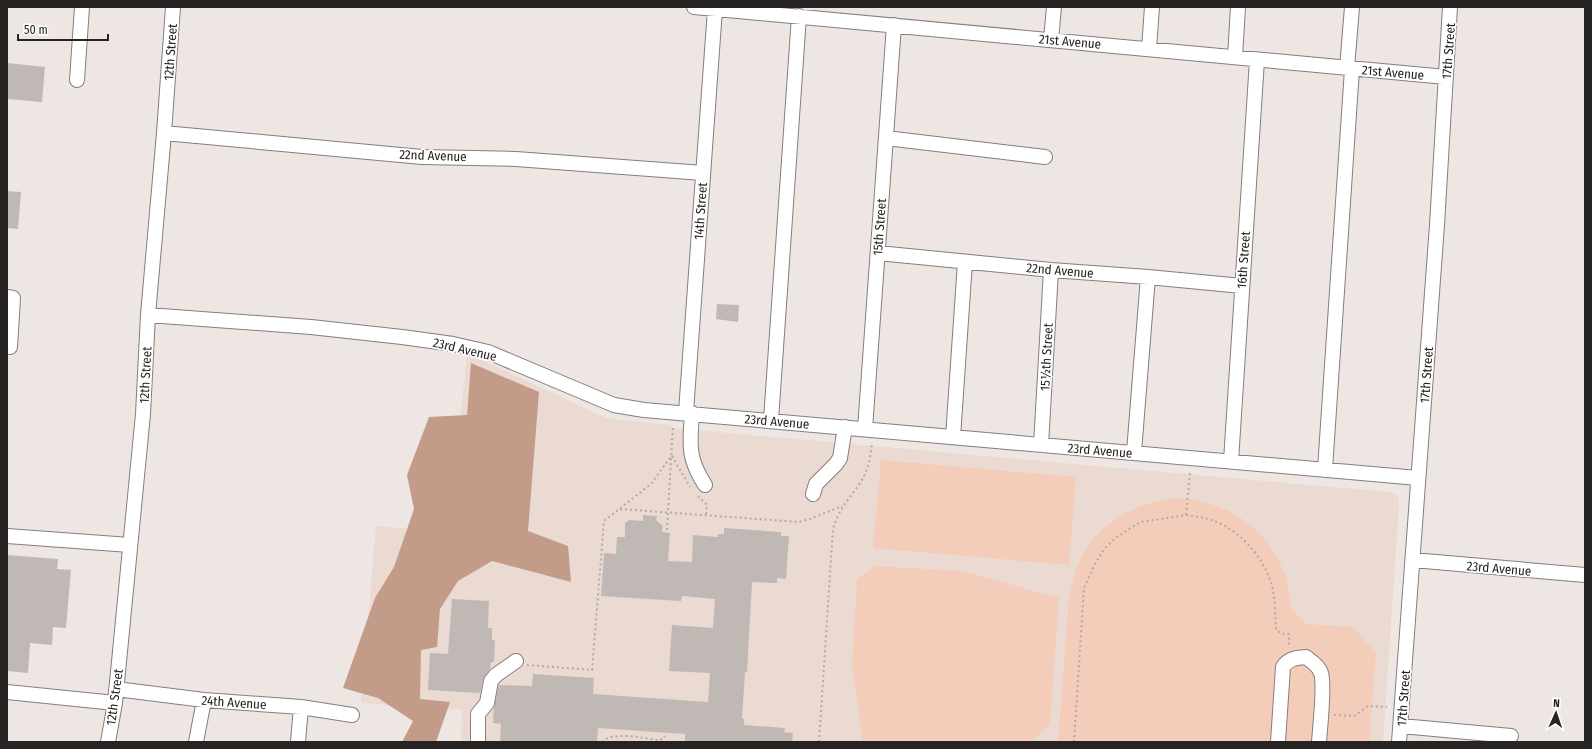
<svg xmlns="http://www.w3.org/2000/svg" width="1592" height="749" font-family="'Fira Sans Condensed',sans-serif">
	<rect width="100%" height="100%" fill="#eee6e2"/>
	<path fill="#eadad2" d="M467 353 606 418 612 419 669 425 672 428 1388 492 1395 494 1398 496 1399 504 1383 742H461L462 710 361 703 376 526 449 532Z"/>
	<path fill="#f3cdba" d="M881 460 1076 477 1069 565 873 548Z
		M1177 498C1226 502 1267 525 1284 573 1286 578 1288 585 1289 590 1290 596 1289 604 1292 609 1295 614 1302 619 1306 624L1353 627 1376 653 1369 742H1058L1069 597C1072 581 1076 565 1085 551 1104 519 1142 501 1177 498Z
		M874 566 963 571 1059 598 1050 725 1031 742H863L852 665 857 580Z"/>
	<path fill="#c29c89" d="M471 363 539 392 528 531 568 546 571 582 492 561 458 581 440 609 437 647 421 650 420 699 450 702 436 742H402L413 721 378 698 343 688 375 598 394 567 414 509 407 475 429 417 467 415Z"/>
	<path fill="#c0b8b4" d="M7 63 45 67 42 102 7 99Z
		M7 191 21 192 18 229 7 228Z
		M717 304 739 305 738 322 716 319Z
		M643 515 657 516 656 520 663 526 662 532 670 533 668 561 692 562 693 535 718 537V534H724V528L781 532V536H789L786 579 777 578V583L752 582 747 672H745L742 718 744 719V725L785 728 784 732 793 733 792 742H685V734L598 728 597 742H500L501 724 493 723 494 707 499 685 532 686 533 674 594 678 593 694 708 702 710 673 669 671 672 625 713 628 715 599 682 596 681 601 601 596 604 553 616 554 617 537H625V523L629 520 643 521Z
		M7 555 58 559 57 569 71 570 66 628 53 627 52 645 30 643 28 673 7 671Z
		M452 599 489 601 488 628H492V640H495L494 662H491L490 669 483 679 480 693 428 690 430 653 448 654Z"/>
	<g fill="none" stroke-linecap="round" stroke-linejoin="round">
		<defs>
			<path id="minor" d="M694 7 1446 77
				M1051 40 1054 7
				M1149 49 1152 7
				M1235 57 1238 7
				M1347 68 1352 7
				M77 80 82 7
				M164 133 422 157 516 159 703 173
				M886 138 1045 157
				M878 253 1051 270 1148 277 1242 286
				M7 297 13 298 10 347 7 346
				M148 315 311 327 402 337 453 344 488 352 614 405 644 410 1418 478
				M686 412 715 9
				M692 413C690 444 687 457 705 485
				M771 420 799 16
				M865 429 894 25
				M953 437 965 262
				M1041 445 1051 270
				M1134 452 1148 277
				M1231 461 1257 60
				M1325 469 1352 69
				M813 494 816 484 836 464 840 458 845 427
				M7 536 130 545
				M1413 560 1585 575
				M116 689 204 700 301 707 352 715
				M7 692 115 703
				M1401 726 1511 736
				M108 742 115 703 143 414 148 315 164 133 173 7
				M196 742 204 700
				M298 742 301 707
				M478 742V714L487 703 491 681 496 675 516 661
				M1278 742 1283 667C1289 658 1297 658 1306 657 1312 662 1319 666 1321 673 1325 684 1320 728 1319 742
				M1399 742 1437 225 1450 7"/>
		</defs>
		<use href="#minor" stroke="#857e7a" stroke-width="16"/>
		<path stroke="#b1aba8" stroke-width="2" stroke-dasharray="2 3" stroke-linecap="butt" d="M672 456 690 487
			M698 496 707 505 706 515
			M620 509 799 522 810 519 842 506
			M1186 515C1198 517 1209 518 1219 523 1243 534 1262 557 1271 582 1275 595 1275 613 1276 628 1279 634 1283 634 1289 634V646
			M667 530 673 425
			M527 665 592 670 604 521 651 484 672 455
			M1334 715 1354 716 1368 706 1387 707
			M602 742C612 731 644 738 657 740L663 739 665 736
			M819 742 833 529C839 508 848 501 860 483 868 471 871 456 872 442
			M1074 742 1084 588 1096 562 1105 548 1117 537 1140 522 1186 515 1190 473"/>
		<use href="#minor" stroke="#fff" stroke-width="14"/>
	</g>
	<g text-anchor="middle" stroke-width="3.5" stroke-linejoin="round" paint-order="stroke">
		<g font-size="13" fill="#262322" stroke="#fff">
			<text transform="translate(1070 41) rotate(5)" y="5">21st Avenue</text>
			<text transform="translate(1448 51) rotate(-86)" y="5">17th Street</text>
			<text transform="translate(170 52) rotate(-86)" y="5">12th Street</text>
			<text transform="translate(1393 72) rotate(5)" y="5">21st Avenue</text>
			<text transform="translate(433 155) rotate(2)" y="5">22nd Avenue</text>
			<text transform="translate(700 211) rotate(-86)" y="5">14th Street</text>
			<text transform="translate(879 227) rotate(-86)" y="5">15th Street</text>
			<text transform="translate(1243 260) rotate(-86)" y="5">16th Street</text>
			<text transform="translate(1060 270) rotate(5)" y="5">22nd Avenue</text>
			<text transform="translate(465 349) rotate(13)" y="5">23rd Avenue</text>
			<text transform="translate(1046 357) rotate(-87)" y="5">15½th Street</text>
			<text transform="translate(145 375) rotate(-87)" y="5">12th Street</text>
			<text transform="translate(1426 375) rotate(-86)" y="5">17th Street</text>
			<text transform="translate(777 421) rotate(5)" y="5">23rd Avenue</text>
			<text transform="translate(1100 450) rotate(5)" y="5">23rd Avenue</text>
			<text transform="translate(1499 568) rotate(5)" y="5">23rd Avenue</text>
			<text transform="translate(114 697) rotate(-82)" y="5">12th Street</text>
			<text transform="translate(1403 698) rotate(-86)" y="5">17th Street</text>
			<text transform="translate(234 702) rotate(4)" y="5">24th Avenue</text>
		</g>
	</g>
	<rect width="1592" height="749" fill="none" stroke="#262322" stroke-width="16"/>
	<g transform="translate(1556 713) rotate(3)" stroke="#ffffff" stroke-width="3" paint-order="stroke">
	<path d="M0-3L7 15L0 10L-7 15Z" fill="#262322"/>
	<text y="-6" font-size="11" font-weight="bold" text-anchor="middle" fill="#262322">N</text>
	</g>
	<path d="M18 34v6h90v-6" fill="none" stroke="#262322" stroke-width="2"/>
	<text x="24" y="34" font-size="12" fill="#262322" stroke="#ffffff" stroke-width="3" paint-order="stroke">50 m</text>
</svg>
